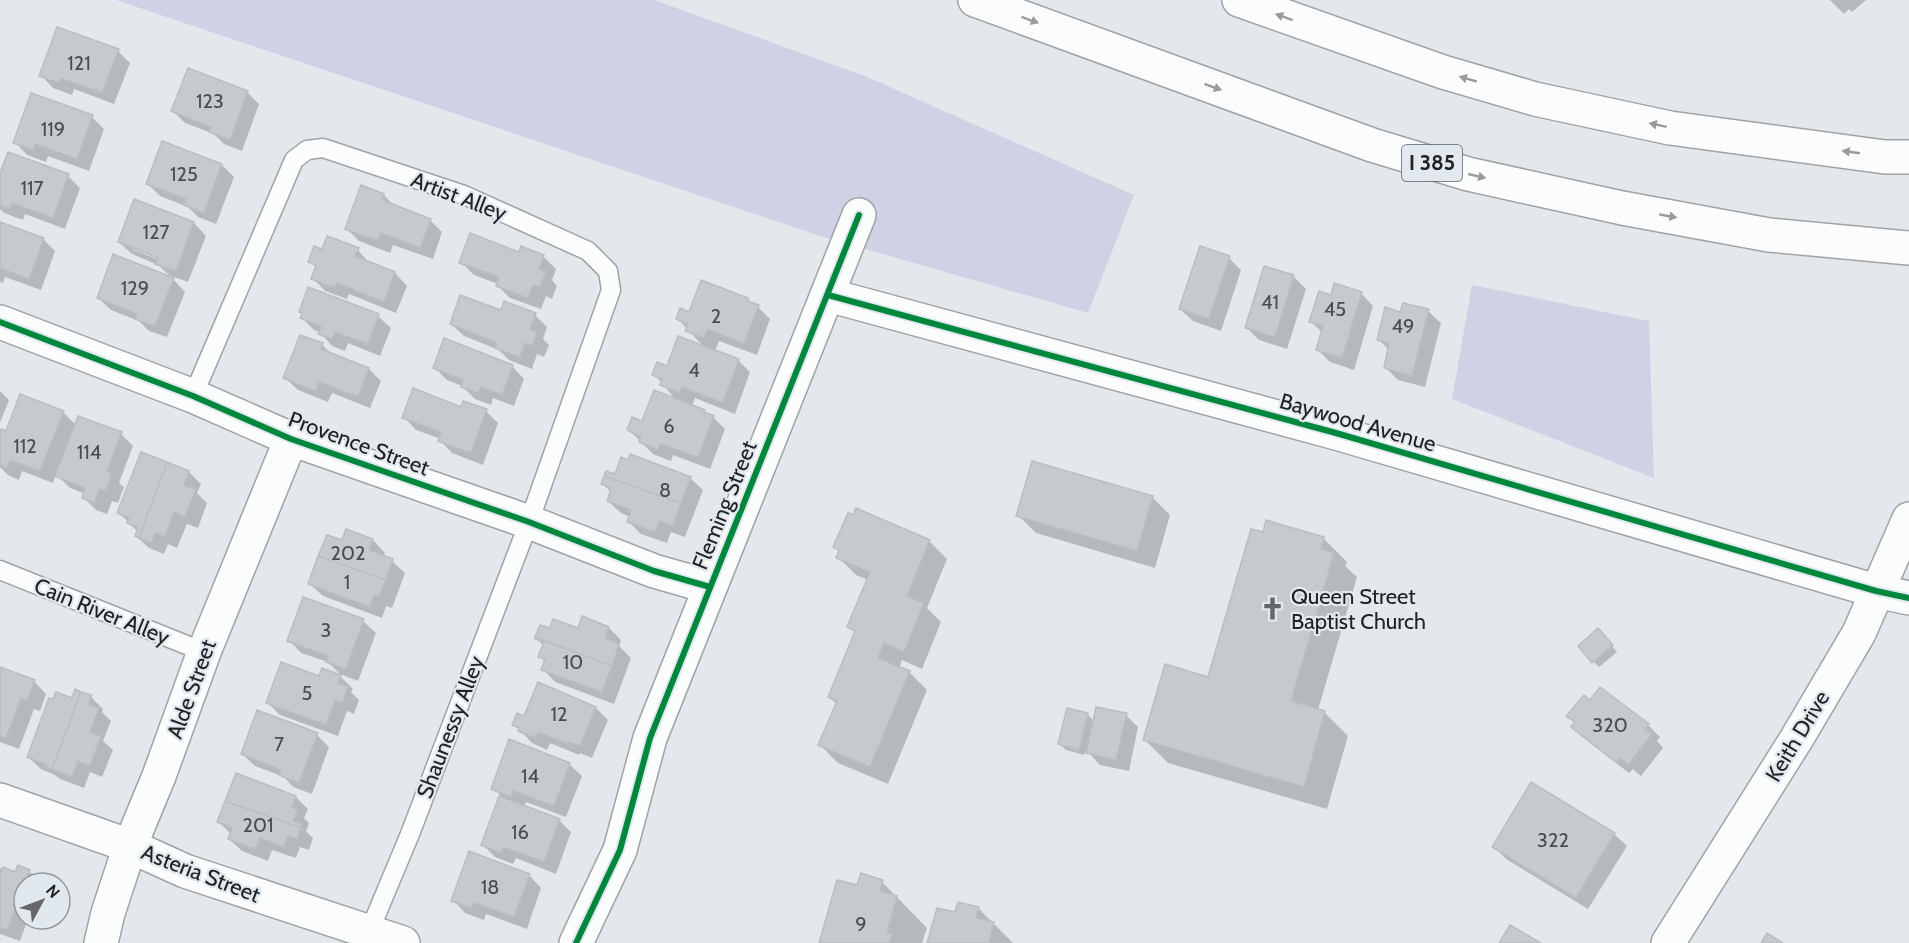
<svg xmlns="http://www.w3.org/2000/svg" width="1909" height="943" font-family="Cabin,sans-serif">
	<rect width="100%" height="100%" fill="#e4e8ec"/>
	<path fill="#d1d1e5" d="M116 0H654L865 76 1134 195 1088 313 820 236Z
		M1472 285 1649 321 1654 478 1452 399Z"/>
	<path fill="#0003" fill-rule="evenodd" d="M1830 0H1866L1852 12 1849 9 1844 14Z
		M118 51 130 63 114 104 74 89 72 95 53 88 41 75Z
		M247 92 259 104 242 151 224 144 214 134 185 123 173 111Z
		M92 117 104 129 89 171 48 156 46 162 27 155 15 142Z
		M222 165 234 177 216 224 198 217 188 207 160 196 147 183Z
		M68 176 80 188 65 229 25 214 23 220 4 213 0 209V177Z
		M362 187 384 195 395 207 430 220 442 232 433 259 393 245 390 253 359 241 347 229Z
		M135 201 194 223 206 236 188 282 169 275 158 265 132 254 119 242ZM132 246 165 259 164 262 132 249Z
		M0 223 43 239 55 251 41 290 5 277 3 283 0 282Z
		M358 250 370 264 395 273 407 286 396 313 349 294 347 299 325 291 313 278 317 268 310 261 323 251Z
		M520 254 543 256 556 269 552 280 557 286 552 299 546 296 541 309 510 298 497 285 498 284 474 275 461 262Z
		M1229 258 1241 270 1221 331 1193 321 1180 309Z
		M1265 268 1294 277 1306 289 1287 349 1259 340 1246 327Z
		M173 279 185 292 167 337 149 331 139 321 111 310 98 298Z
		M1361 293 1373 306 1354 370 1330 362 1318 350 1323 333 1311 322 1332 297Z
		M747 300 758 307 770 319 757 355 719 341 715 351 738 360 750 372 735 414 695 398 692 406 713 417 725 429 710 469 673 455 671 461 653 454 629 430 677 401 654 374 704 347 678 319 690 314Z
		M1428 311 1441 323 1425 387 1398 380 1385 367 1389 350 1378 339 1402 314Z
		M502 312 535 315 547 327 543 339 549 345 544 357 537 354 532 369 509 360 499 350 464 336 451 324Z
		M378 316 391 328 380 356 348 343 345 351 332 346 320 332 314 330 301 317Z
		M322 345 333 355 369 369 381 381 370 408 332 393 328 402 298 390 285 378Z
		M512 366 524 379 514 406 493 398 491 405 475 399 462 386 447 380 435 368Z
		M0 391 9 400 0 423Z
		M462 409 486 411 498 423 483 465 452 453 440 440 441 439 416 430 404 417Z
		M63 412 76 425 121 434 133 446 119 483 124 487 118 503 112 501 107 514 96 510 83 497 85 494 70 488 56 474 53 483 22 471 19 480 8 475 0 467V435Z
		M189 472 201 484 197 493 207 503 198 528 187 524 177 548 168 544 164 554 149 548 136 536 138 532 119 513Z
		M616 476 690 478 703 490 685 537 671 532 667 543 641 534 628 521 630 517 621 513 608 501 611 492 603 484Z
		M1152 497 1170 515 1155 568 1036 533 1018 515Z
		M347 531 373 540 385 553 383 557 392 561 405 573 392 608 386 606 382 618 323 596 310 584 343 542Z
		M1264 534 1324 539 1347 562 1345 566 1357 577 1318 710 1325 713 1348 736 1327 809 1168 763 1145 740 1209 679Z
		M929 541 947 559 927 608 941 622 922 669 902 660 899 668 909 672 927 690 888 784 838 763 820 745 837 704 829 697 856 633 849 626 868 580 856 575 838 557 840 552 835 547Z
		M304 599 363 621 376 633 358 681 340 674 328 662 301 653 289 640Z
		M609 628 621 640 619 646 631 658 614 704 555 682 543 669 545 662 540 656 544 646 537 639 551 630Z
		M1604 636 1617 652 1599 667 1594 662Z
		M0 669 34 681 46 694 40 711 34 709 19 749 0 742Z
		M340 676 353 689 351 692 359 700 354 714 347 711 338 736 280 715 267 702Z
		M91 697 103 709 102 712 111 721 103 741 113 750 102 777 90 772 84 788 60 779 55 775 41 769 28 757 54 701 73 700Z
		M1590 702 1648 725 1660 737 1657 741 1663 748 1641 776 1633 769 1629 773 1585 739 1573 727 1576 724 1568 716Z
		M596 708 608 720 592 758 580 753 579 755 550 743 547 750 532 743 514 724Z
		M1087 714 1094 721 1126 715 1138 727 1129 771 1100 765 1086 750 1084 755 1066 750 1060 744Z
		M317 735 329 747 312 794 293 787 284 777 255 766 242 754Z
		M569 764 582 776 566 817 526 802 524 807 559 820 571 832 556 874 516 858 513 864 495 857 483 845 501 796 493 788Z
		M296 797 308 809 304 818 309 823 306 831 313 838 309 850 300 847 296 858 272 850 268 861 242 851 229 839 231 834 219 822Z
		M1614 834 1627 846 1588 909 1506 859 1494 846Z
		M0 868 16 874 29 871 41 883H24V919H28L20 941 0 934Z
		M529 875 541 888 527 929 486 914 484 920 465 913 453 900Z
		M882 882 927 928 922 943H821L858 887Z
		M978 908 1013 943H928L956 914Z"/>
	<path fill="#c7cacd" stroke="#bbbdc0" stroke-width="1.5" d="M57 27 119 49 102 93 61 78 59 83 39 76Z
		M188 68 248 91 230 140 209 132 211 127 171 111Z
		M31 93 93 115 77 159 35 144 33 150 13 143Z
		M162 141 222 164 204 213 184 205 186 199 146 184Z
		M8 152 69 174 53 218 12 203 10 209 0 205V173Z
		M361 185 384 194 382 200 431 219 420 248 381 233 378 241 345 229Z
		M134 199 194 222 176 271 155 264 158 258 118 242Z
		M0 222 44 238 29 279 0 268Z
		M470 233 519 252 521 246 544 255 539 269 546 272 540 287 533 285 528 298 496 286 499 277 459 263Z
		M327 236 359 248 355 256 395 272 384 302 337 283 335 288 311 279 316 265 308 262 314 246 322 249Z
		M1200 246 1230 256 1209 319 1179 309Z
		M113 254 174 278 155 326 135 319 137 314 97 298Z
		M1264 266 1294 275 1275 337 1245 328Z
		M701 280 748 298V301L759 305 744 344 707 329 704 338 685 331 688 324 676 319 680 308 689 312Z
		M1334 283 1362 292 1342 358 1316 350 1323 326 1309 322 1319 291 1331 295Z
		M308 287 379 314 368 344 335 332 332 339 318 334 321 326 300 318 302 313 299 312Z
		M460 295 501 310 504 301 536 313 530 329 537 332 532 346 525 343 520 357 495 348 497 343 450 324Z
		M1403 303 1429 309 1412 376 1384 368 1389 343 1377 340 1385 307 1400 312Z
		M300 335 323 343 321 349 369 368 358 397 319 382 316 391 283 378Z
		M678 336 739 359 723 403 682 387 680 393 660 385 662 379 652 375 657 362 667 366Z
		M444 338 513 365 502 395 481 387 478 393 461 387 463 380 433 368Z
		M413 388 461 407 463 401 487 409 471 453 438 441 441 432 402 418Z
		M654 390 705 410 704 412 714 416 698 457 660 444 658 450 639 442 641 437 627 430 632 417 642 421Z
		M20 394 64 411 40 471 10 460 7 468 0 465V431L1 429 6 431Z
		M78 416 122 432 107 471 112 473 106 491 99 489 95 503 82 498 85 488 55 476Z
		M141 452 167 462 139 538 135 536 138 527 127 523 129 518 117 513Z
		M630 454 691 477 681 503 604 476 606 471 615 474 621 457 628 460Z
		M1032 461 1153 496 1137 551 1016 516Z
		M167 462 189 471 184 485 196 489 185 517 174 512 165 537 155 533 152 543 139 538Z
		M604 476 681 503 673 526 659 521 655 532 627 522 631 510 607 501 611 488 601 484Z
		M856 508 930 540 907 596 924 603 904 652 884 643 878 658 910 671 870 767 818 745 837 701 828 697 855 631 847 627 870 572 836 558 839 550 833 547 848 513 853 515Z
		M1266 520 1324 537 1321 549 1334 553 1291 701 1325 711 1304 787 1143 740 1165 664 1208 677 1251 529 1263 532Z
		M346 529 373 539 369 550 393 559 386 580 318 556 327 535 342 540Z
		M318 556 386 580 379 597 374 595 370 607 308 584Z
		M303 597 364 619 346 669 326 662 328 656 287 641Z
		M582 616 609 627 605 638 619 644 612 666 535 637 540 625 550 628 553 619 578 628Z
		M1598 628 1613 645 1592 663 1578 646Z
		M535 637 612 666 602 692 541 670 545 659 538 657 544 642 535 639Z
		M281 662 319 676 322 668 341 675 338 683 348 687 342 703 335 700 326 725 266 703Z
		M0 667 35 680 27 700 21 698 6 738 0 736Z
		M538 682 596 707 580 746 568 742 567 744 538 732 535 738 518 731 519 728 512 725 517 713 524 716Z
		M1600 687 1649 724 1645 729 1652 734 1628 765 1620 758 1616 762 1571 727 1575 722 1566 716 1584 695 1590 700Z
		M75 689 81 692 52 769 45 767 47 765 27 757 49 698 53 699 56 692 72 698Z
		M81 692 92 695 88 704 99 708 90 732 101 736 90 766 78 761 72 777 52 769Z
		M1096 707 1127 713 1116 760 1086 753Z
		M1067 708 1088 713 1079 750 1058 744Z
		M257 710 318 733 299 783 279 775 281 770 241 754Z
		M509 739 570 763 554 806 513 791 511 797 491 789Z
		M236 773 296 796 292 807 298 810 293 821 302 824 301 828 225 801Z
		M1531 782 1615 833 1576 898 1492 847Z
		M499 796 560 819 544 862 503 847 501 853 481 845Z
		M225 801 301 828 297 839 288 836 284 847 260 838 255 849 228 839 232 828 217 822Z
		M469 851 530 874 514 917 474 903 471 908 451 901Z
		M18 865 30 870 7 930 0 927V875L3 867 15 872Z
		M861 873 883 880 880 891 897 896 887 932 892 934 890 943H819L837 880 857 885Z
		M958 902 979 907 976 918 994 922 989 943H927L937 908 955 912Z
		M1510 925 1541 943H1499Z
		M1767 933 1783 943H1761Z"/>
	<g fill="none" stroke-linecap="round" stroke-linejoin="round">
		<defs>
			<path id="lane" d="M193 396 294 160 307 150 323 148 464 195 588 251 608 271 611 290 529 522 410 834 369 932
				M0 570 204 652"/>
			<path id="street" d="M828 295 1336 433 1876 591
				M0 322 193 396 291 439 529 522 654 571 710 587
				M0 800 130 846 185 871 403 943
				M101 943 108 913 130 846 159 776 204 652 291 439
				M576 943 620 850 650 738 859 215"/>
			<path id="secondary" d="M1876 591 1909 598
				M1668 943 1797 738 1859 633 1909 519"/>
			<path id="highway" d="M975 0 1372 145 1468 174 1622 208 1769 235 1909 248
				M1239 0 1443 72 1535 99 1670 128 1885 157H1909"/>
		</defs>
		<use href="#lane" stroke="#a0a3a6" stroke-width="21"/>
		<use href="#street" stroke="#a0a3a6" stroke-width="36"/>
		<use href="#secondary" stroke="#a0a3a6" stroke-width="36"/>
		<use href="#highway" stroke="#a0a3a6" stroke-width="36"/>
		<use href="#lane" stroke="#fbfcfc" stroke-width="18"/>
		<use href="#street" stroke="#fbfcfc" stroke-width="33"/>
		<use href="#secondary" stroke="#fbfcfc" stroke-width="33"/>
		<use href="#highway" stroke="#fbfcfc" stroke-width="33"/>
		<defs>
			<path id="cycleway" d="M828 295 1336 433 1876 591 1909 598
				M0 322 193 396 291 439 529 522 654 571 710 587
				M576 943 620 850 650 738 859 215"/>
		</defs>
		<use href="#cycleway" stroke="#e1e9ef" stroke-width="10"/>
		<use href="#cycleway" stroke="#00873e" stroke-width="6"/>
	</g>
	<defs><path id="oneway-solid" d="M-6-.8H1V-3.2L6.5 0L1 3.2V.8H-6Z" transform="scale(1.5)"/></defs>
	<g fill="#989a9b">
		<use href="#oneway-solid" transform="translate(1284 17) rotate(-160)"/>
		<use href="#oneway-solid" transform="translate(1030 20) rotate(20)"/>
		<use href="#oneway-solid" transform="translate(1468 79) rotate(-164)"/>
		<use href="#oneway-solid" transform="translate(1213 87) rotate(20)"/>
		<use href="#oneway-solid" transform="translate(1658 125) rotate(-168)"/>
		<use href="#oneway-solid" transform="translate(1851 152) rotate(-172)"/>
		<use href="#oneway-solid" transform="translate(1477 176) rotate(13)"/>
		<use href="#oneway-solid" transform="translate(1668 216) rotate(10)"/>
	</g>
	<defs>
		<symbol id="church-bare" viewBox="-9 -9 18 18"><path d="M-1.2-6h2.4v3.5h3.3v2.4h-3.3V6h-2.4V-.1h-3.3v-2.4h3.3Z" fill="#65676a" stroke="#e1e9ef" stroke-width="2.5" paint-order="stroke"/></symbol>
	</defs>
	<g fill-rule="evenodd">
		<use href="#church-bare" x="1256" y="592" width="33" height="33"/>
	</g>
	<g text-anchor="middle" stroke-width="4.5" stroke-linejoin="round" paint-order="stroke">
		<g font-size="20" fill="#4a4c4e">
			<text x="79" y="70">121</text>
			<text x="210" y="108">123</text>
			<text x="53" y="136">119</text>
			<text x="184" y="181">125</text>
			<text x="32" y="195">117</text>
			<text x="156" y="239">127</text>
			<text x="135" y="295">129</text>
			<text x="1270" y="309">41</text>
			<text x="1335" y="316">45</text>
			<text x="716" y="323">2</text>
			<text x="1403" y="333">49</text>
			<text x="694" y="377">4</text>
			<text x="669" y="433">6</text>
			<text x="25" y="453">112</text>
			<text x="89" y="459">114</text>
			<text x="665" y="497">8</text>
			<text x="348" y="560">202</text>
			<text x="347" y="589">1</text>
			<text x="326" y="637">3</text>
			<text x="573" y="669">10</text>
			<text x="307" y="700">5</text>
			<text x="559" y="721">12</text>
			<text x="1610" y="732">320</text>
			<text x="279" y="751">7</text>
			<text x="530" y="783">14</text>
			<text x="258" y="832">201</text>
			<text x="520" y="839">16</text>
			<text x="1553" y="847">322</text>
			<text x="490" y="894">18</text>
			<text x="861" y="931">9</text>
		</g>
		<rect fill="#e1e9ef" stroke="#5a5e61" stroke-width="1.5" x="1402" y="145" width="60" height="36" rx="4.5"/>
		<g font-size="21" font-weight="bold" fill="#202224">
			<text x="1432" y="170">I 385</text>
		</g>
		<g font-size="22" fill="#202224" stroke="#e1e9ef">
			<text transform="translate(459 196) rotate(21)" y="8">Artist Alley</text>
			<text transform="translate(1358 422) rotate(16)" y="8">Baywood Avenue</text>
			<text transform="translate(359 443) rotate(20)" y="8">Provence Street</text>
			<text transform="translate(724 505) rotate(-68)" y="8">Fleming Street</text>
			<text transform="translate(102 611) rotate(22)" y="8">Cain River Alley</text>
			<text transform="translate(191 689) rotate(-70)" y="8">Alde Street</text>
			<text transform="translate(450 727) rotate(-69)" y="8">Shaunessy Alley</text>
			<text transform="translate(1797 736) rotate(-59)" y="8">Keith Drive</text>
			<text transform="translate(201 873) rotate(21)" y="8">Asteria Street</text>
		</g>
		<g font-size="22" fill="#202224" stroke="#e1e9ef" text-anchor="start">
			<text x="1291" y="604">Queen Street<tspan x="1291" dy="25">Baptist Church</tspan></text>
		</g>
	</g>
	<g transform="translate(42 901) rotate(49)"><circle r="28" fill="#e1e9ef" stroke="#94999e" stroke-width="1.5"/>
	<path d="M0-4.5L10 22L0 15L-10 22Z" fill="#65676a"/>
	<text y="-9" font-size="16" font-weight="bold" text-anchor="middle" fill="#202224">N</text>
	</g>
</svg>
